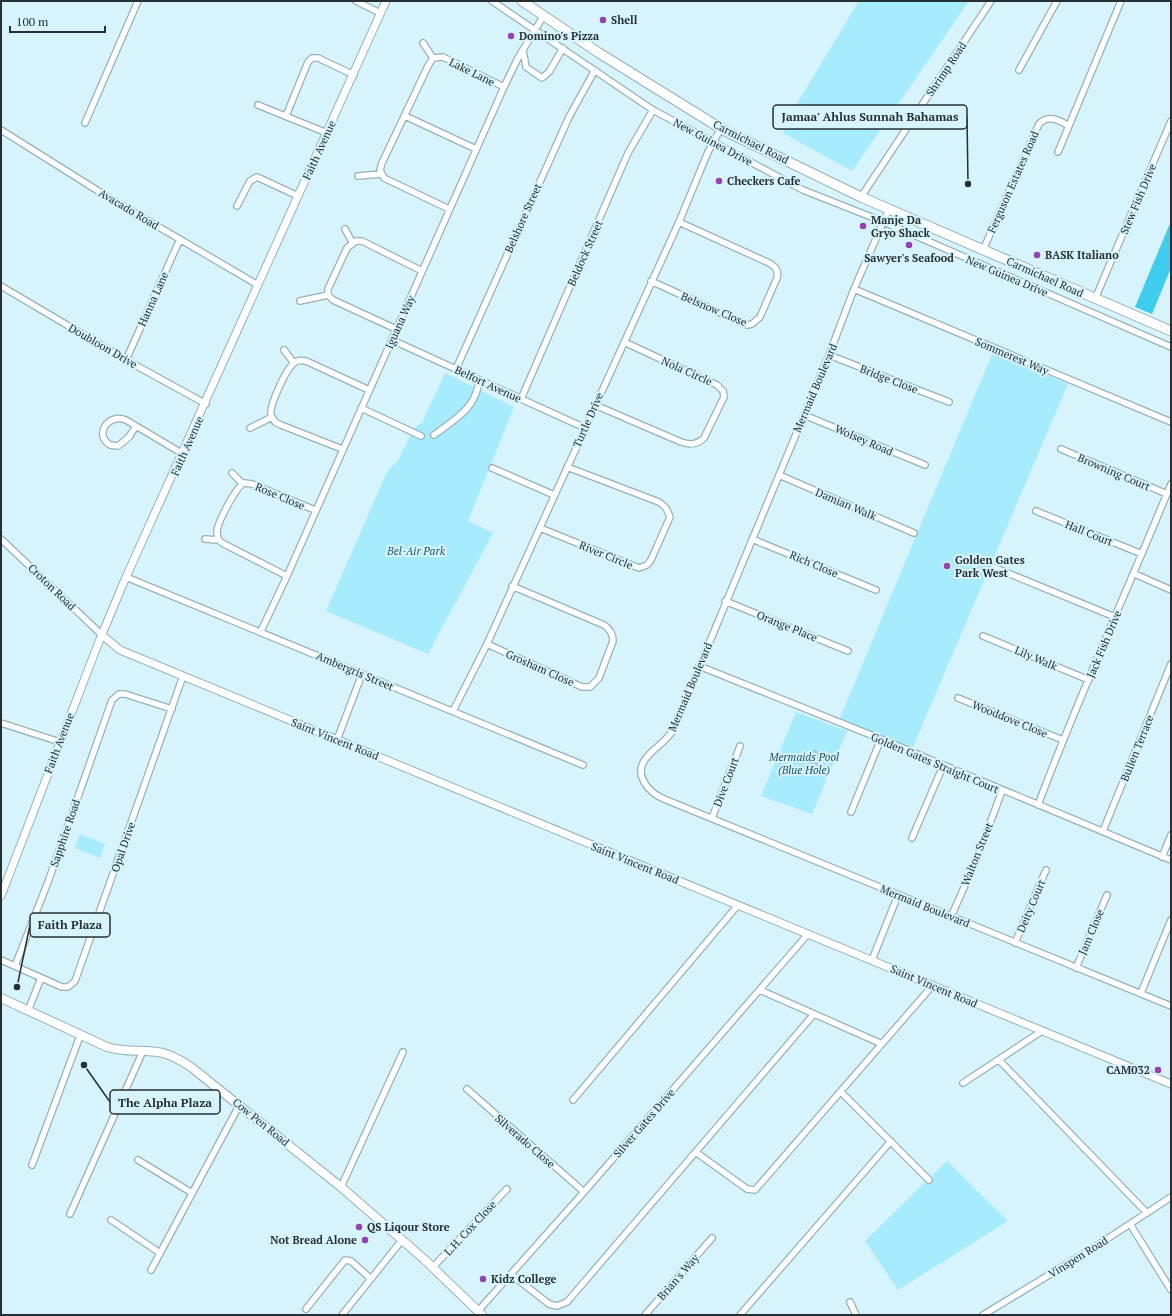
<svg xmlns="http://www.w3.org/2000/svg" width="1172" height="1316" font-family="'PT Serif',serif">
	<rect width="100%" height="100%" fill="#d7f3fb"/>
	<path fill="#a6ebfe" d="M859 1H969L852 171 783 133 796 105Z
		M993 352 1068 384 912 749 840 718Z
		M445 373 514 407 468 521 493 533 428 654 326 611 387 472 398 460 414 428 422 423Z
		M796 712 847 731 812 814 761 796Z
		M80 834 105 844 100 858 75 848Z
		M947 1161 1008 1221 898 1290 865 1241Z"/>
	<path fill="#40cced" d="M1171 221V268L1152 314 1135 307Z"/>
	<path fill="#a6c7f5" d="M814 749 822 754 824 759 820 770 815 769 809 763V753Z"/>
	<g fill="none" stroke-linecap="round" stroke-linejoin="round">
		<defs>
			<path id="minor" d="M356 1 380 13
				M492 1 653 110 803 190 884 222 1171 347
				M423 43 433 58
				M523 50 526 67 542 78 549 72 563 48
				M1019 70 1057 1
				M258 105 327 133
				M286 116 308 62 312 58H318L354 75
				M405 116 476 149
				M85 123 138 1
				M1 130 111 199 258 285
				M1058 152 1121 1
				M358 176 381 174
				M861 197 991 1
				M237 206 250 181 257 177 298 196
				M449 209 384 178 380 170 382 163 428 66 433 58 443 57 504 87
				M889 209 854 289 829 355 673 730C666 742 655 747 647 757 632 774 648 792 664 799L1171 1006
				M345 229 352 242
				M983 250 1039 124C1048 114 1059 120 1069 126
				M651 281 747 325 752 324 760 317 777 278C779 271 775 266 769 263L679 222
				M1 286 126 360 206 404
				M854 289 1171 422
				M1095 299 1171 121
				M300 301 328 295
				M396 329 333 300 328 295V289L347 248 356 241H362L422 271
				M392 340 585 428
				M284 350 294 363
				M829 355 949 402
				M126 360 180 239
				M456 369 569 117 595 70
				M521 399 628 153 653 110
				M595 405 681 442C690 445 697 445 704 438L724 397 723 391 717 385 624 342
				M361 408 421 436
				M804 415 925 465
				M136 426 129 437 118 446 110 445C93 434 109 413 126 420L183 454
				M250 428 272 417
				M434 435C455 419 476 409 479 380
				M342 449 281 425 275 422 271 415C269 406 286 369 294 363 297 360 301 360 306 361L369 390
				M1061 449 1167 494
				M492 468 554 495
				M232 473 242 483
				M779 475 914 533
				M1036 511 1142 554
				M540 528 639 568 647 565 651 560 670 517 666 508 659 502 567 467
				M1 539 102 635
				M205 539 218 540
				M752 539 876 590
				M993 567 1115 617
				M1135 574 1171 590
				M287 576 222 543C218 540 217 537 217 532 217 523 236 487 244 483L252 484 315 510
				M126 577 583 765
				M725 601 848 651
				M261 631 287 576 504 87 518 58 544 15
				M983 636 1089 680
				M487 644 582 687H590L599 678 613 641C613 634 610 629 604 625L512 586
				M699 666 881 739 1171 860
				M958 698 1063 740
				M453 711 487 644 679 222 708 152 721 128
				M1 723 60 742
				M337 740 362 674
				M1038 805C1079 696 1127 591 1171 484
				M851 812 881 739
				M712 818 740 746
				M1103 831 1171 664
				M912 838 943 766
				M1162 857 1171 835
				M951 917 977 858 1002 791
				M1015 943 1046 870
				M1 960 62 987H68L75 981 183 676
				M872 960 898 895
				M15 966 48 882 112 700 119 694H125L172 709
				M1076 968 1107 895
				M760 990 882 1044
				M1141 993 1171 920
				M28 1011 41 978
				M999 1060 1147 1213
				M963 1083 1042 1031
				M467 1089 584 1192
				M841 1092 929 1180
				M573 1100 738 905
				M697 1153 747 1189 755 1190 933 985
				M138 1160 192 1193
				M32 1165 80 1036
				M341 1187 403 1052
				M70 1214 143 1051
				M111 1220 160 1253
				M1130 1224 1171 1290
				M433 1267 507 1189
				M151 1270 240 1104
				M512 1275 549 1304 557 1306 567 1302 814 1014
				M850 1302 856 1315
				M306 1309 345 1260 351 1261 371 1279
				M478 1311 584 1192 808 934
				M342 1315 402 1240
				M645 1315 712 1238
				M740 1315 891 1141
				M983 1315 1090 1250 1171 1197"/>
			<path id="tertiary" d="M102 635 120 650 1171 1084
				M1 896 100 639 126 577 386 1"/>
			<path id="secondary" d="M1 998 107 1047C125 1053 145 1049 163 1053 173 1056 182 1061 191 1067L341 1187 424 1259 482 1315"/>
			<path id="primary" d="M522 1 599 53 725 131 861 197 1171 331"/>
		</defs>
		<use href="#minor" stroke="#97b1b9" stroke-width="8"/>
		<use href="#tertiary" stroke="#97b1b9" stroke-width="9"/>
		<use href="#secondary" stroke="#97b1b9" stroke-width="10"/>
		<use href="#primary" stroke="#97b1b9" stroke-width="11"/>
		<use href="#minor" stroke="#fff" stroke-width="5.5"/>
		<use href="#tertiary" stroke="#fff" stroke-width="7"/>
		<use href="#secondary" stroke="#fff" stroke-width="8"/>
		<use href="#primary" stroke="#fff" stroke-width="9"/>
	</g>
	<g fill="#9442b0" stroke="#d7f3fb" stroke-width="1.5">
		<circle cx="603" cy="20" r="4"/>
		<circle cx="511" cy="36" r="4"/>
		<circle cx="719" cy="181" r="4"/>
		<circle cx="863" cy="226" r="4"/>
		<circle cx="909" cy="245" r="4"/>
		<circle cx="1037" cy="255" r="4"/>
		<circle cx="947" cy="566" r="4"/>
		<circle cx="1158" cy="1070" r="4"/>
		<circle cx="359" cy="1227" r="4"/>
		<circle cx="365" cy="1240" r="4"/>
		<circle cx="483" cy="1279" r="4"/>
	</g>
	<g text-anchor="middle" stroke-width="4" stroke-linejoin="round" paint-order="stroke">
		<g font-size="11" font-weight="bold" fill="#263034" stroke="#d7f3fb" text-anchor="start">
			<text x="611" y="24">Shell</text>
			<text x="519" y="40">Domino's Pizza</text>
			<text x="727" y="185">Checkers Cafe</text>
			<text x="871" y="224">Manje Da<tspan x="871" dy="13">Gryo Shack</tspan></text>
			<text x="1045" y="259">BASK Italiano</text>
			<text x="909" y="262" text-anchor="middle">Sawyer's Seafood</text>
			<text x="955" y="564">Golden Gates<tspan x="955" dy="13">Park West</tspan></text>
			<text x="1150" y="1074" text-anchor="end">CAM032</text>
			<text x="367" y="1231">QS Liqour Store</text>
			<text x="357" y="1244" text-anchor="end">Not Bread Alone</text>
			<text x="491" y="1283">Kidz College</text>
		</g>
		<g font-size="11" fill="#263034" stroke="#d7f3fb">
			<text transform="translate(946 69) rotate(-56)" y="4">Shrimp Road</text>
			<text transform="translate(472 72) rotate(26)" y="4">Lake Lane</text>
			<text transform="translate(713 142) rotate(28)" y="4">New Guinea Drive</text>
			<text transform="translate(751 142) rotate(27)" y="4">Carmichael Road</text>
			<text transform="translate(319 150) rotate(-65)" y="4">Faith Avenue</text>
			<text transform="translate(1013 182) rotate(-66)" y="4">Ferguson Estates Road</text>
			<text transform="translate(1138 199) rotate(-67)" y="4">Stew Fish Drive</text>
			<text transform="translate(129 209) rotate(31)" y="4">Avacado Road</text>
			<text transform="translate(523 218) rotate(-66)" y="4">Belshore Street</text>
			<text transform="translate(585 253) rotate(-66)" y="4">Beldock Street</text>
			<text transform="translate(1007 276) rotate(23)" y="4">New Guinea Drive</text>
			<text transform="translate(1045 277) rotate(24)" y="4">Carmichael Road</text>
			<text transform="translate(153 299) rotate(-66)" y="4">Hanna Lane</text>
			<text transform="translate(714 309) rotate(23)" y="4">Belsnow Close</text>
			<text transform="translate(400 322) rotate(-66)" y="4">Iguana Way</text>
			<text transform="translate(103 346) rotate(30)" y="4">Doubloon Drive</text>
			<text transform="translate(1012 356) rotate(23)" y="4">Sommerest Way</text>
			<text transform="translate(687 371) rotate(24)" y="4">Nola Circle</text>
			<text transform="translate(889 379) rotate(21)" y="4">Bridge Close</text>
			<text transform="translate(488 384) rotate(25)" y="4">Belfort Avenue</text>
			<text transform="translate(815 388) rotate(-67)" y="4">Mermaid Boulevard</text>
			<text transform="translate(588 420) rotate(-66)" y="4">Turtle Drive</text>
			<text transform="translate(864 440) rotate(23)" y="4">Wolsey Road</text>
			<text transform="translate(187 446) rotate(-66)" y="4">Faith Avenue</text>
			<text transform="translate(1114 472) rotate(23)" y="4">Browning Court</text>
			<text transform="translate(280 496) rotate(23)" y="4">Rose Close</text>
			<text transform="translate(846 504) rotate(23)" y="4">Damian Walk</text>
			<text transform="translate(1089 533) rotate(22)" y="4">Hall Court</text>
			<text transform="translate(606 555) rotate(22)" y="4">River Circle</text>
			<text transform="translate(814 564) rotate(23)" y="4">Rich Close</text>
			<text transform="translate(52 587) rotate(44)" y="4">Croton Road</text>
			<text transform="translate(787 626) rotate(22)" y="4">Orange Place</text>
			<text transform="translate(1104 644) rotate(-67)" y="4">Jack Fish Drive</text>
			<text transform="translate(1036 658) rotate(23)" y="4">Lily Walk</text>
			<text transform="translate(540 668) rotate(24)" y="4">Grosham Close</text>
			<text transform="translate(355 671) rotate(23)" y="4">Ambergris Street</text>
			<text transform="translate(690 687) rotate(-67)" y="4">Mermaid Boulevard</text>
			<text transform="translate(1010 719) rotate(22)" y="4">Wooddove Close</text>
			<text transform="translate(335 739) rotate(22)" y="4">Saint Vincent Road</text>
			<text transform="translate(59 743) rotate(-69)" y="4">Faith Avenue</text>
			<text transform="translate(1137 748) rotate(-68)" y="4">Bullen Terrace</text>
			<text transform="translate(935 763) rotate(23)" y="4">Golden Gates Straight Court</text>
			<text transform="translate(726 782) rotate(-69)" y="4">Dive Court</text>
			<text transform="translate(65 833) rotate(-71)" y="4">Sapphire Road</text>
			<text transform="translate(123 847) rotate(-71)" y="4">Opal Drive</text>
			<text transform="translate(977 854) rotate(-68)" y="4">Walton Street</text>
			<text transform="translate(635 863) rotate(22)" y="4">Saint Vincent Road</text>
			<text transform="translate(925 906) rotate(22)" y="4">Mermaid Boulevard</text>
			<text transform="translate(1031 906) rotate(-67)" y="4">Deity Court</text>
			<text transform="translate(1091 932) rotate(-67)" y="4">Jam Close</text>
			<text transform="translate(934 986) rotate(23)" y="4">Saint Vincent Road</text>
			<text transform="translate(261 1122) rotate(39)" y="4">Cow Pen Road</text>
			<text transform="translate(644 1123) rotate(-49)" y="4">Silver Gates Drive</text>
			<text transform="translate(525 1141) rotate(41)" y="4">Silverado Close</text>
			<text transform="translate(470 1228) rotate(-47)" y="4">L.H. Cox Close</text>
			<text transform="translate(1078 1257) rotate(-32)" y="4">Vinspen Road</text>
			<text transform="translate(678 1277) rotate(-49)" y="4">Brian's Way</text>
		</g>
		<g font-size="11" font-style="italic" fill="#1c5462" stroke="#d7f3fb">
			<text x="416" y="555">Bel-Air Park</text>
			<text x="804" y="761">Mermaids Pool<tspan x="804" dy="13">(Blue Hole)</tspan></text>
		</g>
	</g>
	<path fill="none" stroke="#263034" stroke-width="1.5" d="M968 184L967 117M17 987L30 925M84 1065L110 1102"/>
	<g fill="#263034" stroke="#d7f3fb" stroke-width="1.5">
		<circle cx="968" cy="184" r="4"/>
		<circle cx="17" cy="987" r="4"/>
		<circle cx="84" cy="1065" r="4"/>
	</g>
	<g fill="#d7f3fb" stroke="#263034" stroke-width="1.5">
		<rect x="773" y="105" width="194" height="24" rx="4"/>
		<rect x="30" y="913" width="80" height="24" rx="4"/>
		<rect x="110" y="1090" width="110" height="24" rx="4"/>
	</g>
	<g font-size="12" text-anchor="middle" font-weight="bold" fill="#263034">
		<text x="870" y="121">Jamaa' Ahlus Sunnah Bahamas</text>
		<text x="70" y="929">Faith Plaza</text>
		<text x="165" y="1107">The Alpha Plaza</text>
	</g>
	<rect width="1172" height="1316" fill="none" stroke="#263034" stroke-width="4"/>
	<path d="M10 26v6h95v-6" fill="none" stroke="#263034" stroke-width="2"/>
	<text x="16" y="26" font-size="12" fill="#263034" stroke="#d7f3fb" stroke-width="3" paint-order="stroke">100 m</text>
</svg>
